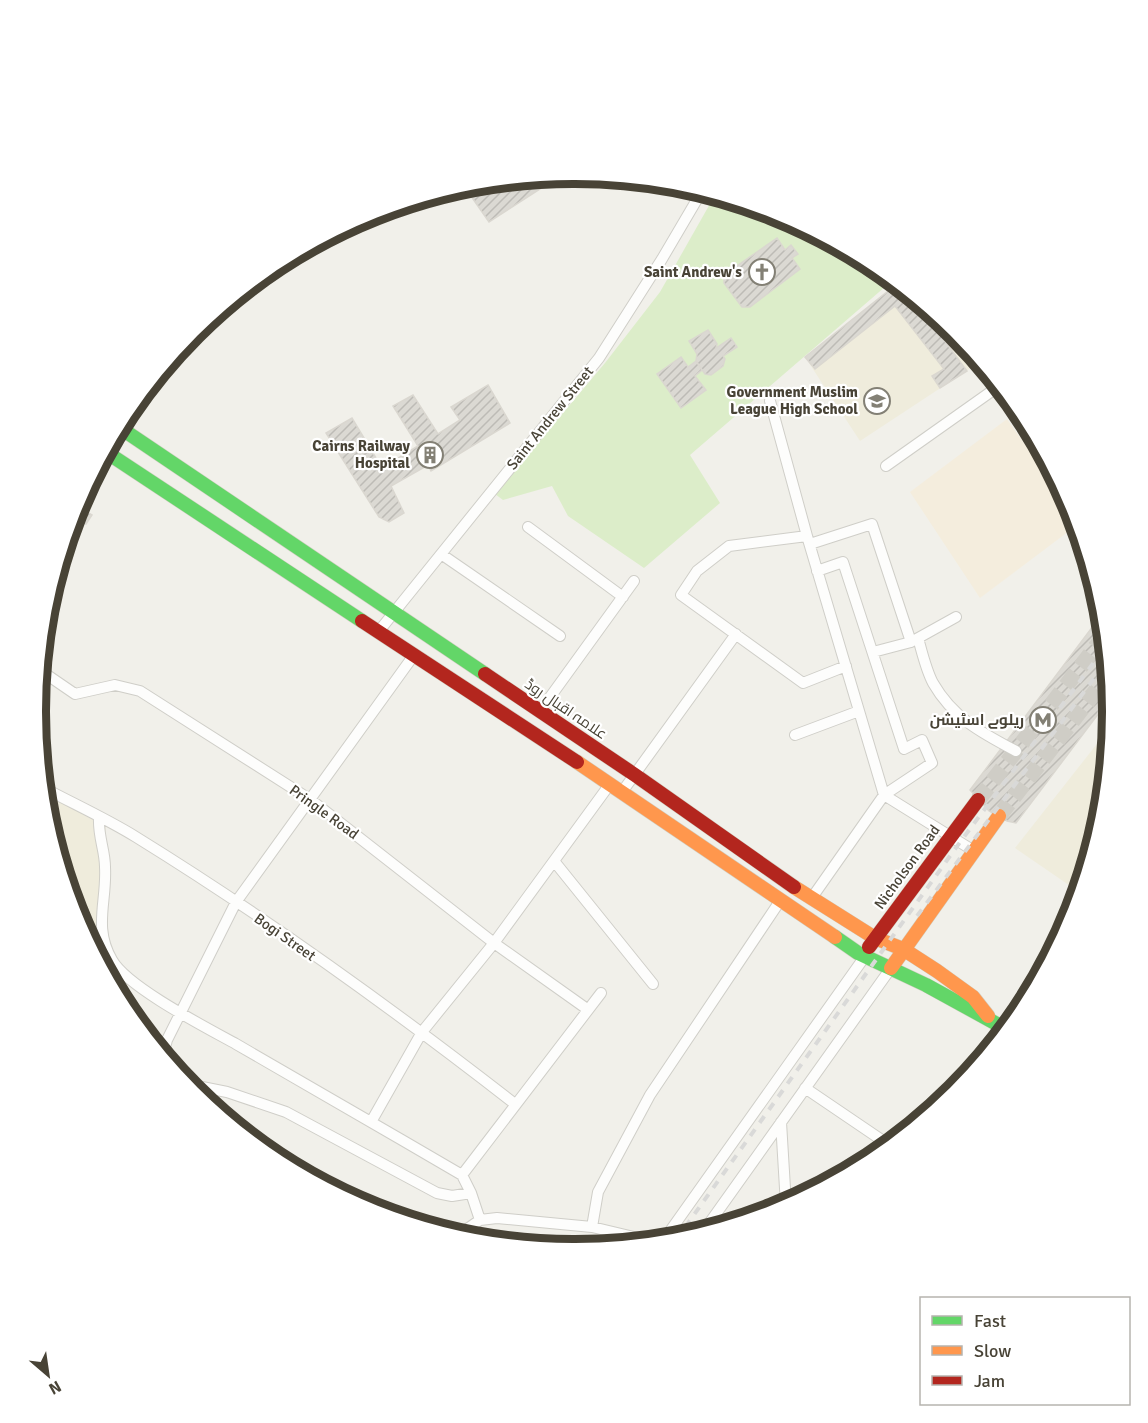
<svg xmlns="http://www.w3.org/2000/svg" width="1148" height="1423" font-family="Signika,Cairo,sans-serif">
	<defs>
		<pattern id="building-hatch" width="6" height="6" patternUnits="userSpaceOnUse" patternTransform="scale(1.5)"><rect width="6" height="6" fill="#dbd9d3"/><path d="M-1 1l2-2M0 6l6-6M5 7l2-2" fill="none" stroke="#bdbbb6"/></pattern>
	</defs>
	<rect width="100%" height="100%" fill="#f1f0ea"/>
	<path fill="#f4eddd" d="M1007 419 1073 513 1077 525 980 598 910 492Z"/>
	<path fill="#efecdc" d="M897 284 955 331 980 362 860 441 805 357Z
		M1111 726 1102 817 1079 892 1015 848Z
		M44 791 106 825 96 953 77 917 46 816Z"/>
	<path fill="#dcedc9" d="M715 195 780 215 873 264 893 280 690 455 720 503 644 568 568 516 552 486 503 500 495 494 605 363 660 292Z"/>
	<path fill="url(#building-hatch)" stroke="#dad7d0" stroke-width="1.5" d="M577 174 564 182 560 176 489 222 464 186Z
		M777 238 785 250 791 245 798 254 792 258 800 269 750 307H742L724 283V275Z
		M317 242 248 287 275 264Z
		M897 284 905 290 925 316 928 313 941 331 938 332 967 371 940 388 932 376 944 369 895 306 815 369 805 357Z
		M708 330 717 344 716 348 731 338 737 347 723 356 725 359 723 366 711 375 705 374 696 361 697 354 689 341Z
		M681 357 688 367 696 361 702 370 695 376 706 390 681 408 657 374Z
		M488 385 510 423 431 471 428 465 391 486 404 513 389 522 379 517 326 433 352 418 382 468 418 446 393 406 413 395 438 434 460 420 451 407Z
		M76 510 82 514 84 510 92 515 86 524 80 521 66 541Z
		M1099 618 1103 619 1111 697 1016 823 1007 821 989 811 970 790Z"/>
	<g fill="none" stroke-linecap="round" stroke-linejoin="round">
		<path stroke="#cfcdc6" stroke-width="16" stroke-dasharray="16 8" stroke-linecap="butt" d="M978 800 1105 635
			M999 816 1108 675"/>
		<defs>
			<path id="street" d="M770 401 807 536 884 795 974 851
				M886 466 999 386
				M528 527 623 597
				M807 536 729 546 697 571 681 595 803 683 846 666
				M810 544 872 524 911 642
				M441 554 560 636
				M379 631 599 358 662 259 702 191
				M918 638C922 652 926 670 933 683 953 718 982 733 1016 751
				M873 652 911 642 956 617
				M40 670 75 694 115 685 140 691 311 800 494 943 587 1009
				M540 711 634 581
				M795 735 859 711
				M44 788C74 804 107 819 136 837 267 918 393 1009 515 1104
				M622 792 736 634
				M99 818C98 837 105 850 105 867 107 902 93 927 112 960 127 987 207 1028 236 1044 312 1088 387 1131 462 1175
				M554 861 653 984
				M811 899 884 795 932 763 922 740 904 749 843 562 817 571
				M601 993 462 1175 471 1193 480 1220 497 1218 592 1227 655 1242
				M163 1055 167 1040 236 902 414 655
				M187 1084 227 1092 286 1112 437 1193 452 1196 471 1193
				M805 1088 889 1145
				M371 1122 422 1032 494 943 610 784
				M781 1122 786 1205
				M592 1227 598 1192 650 1095 780 901
				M703 1232 891 968
				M457 1236 480 1220
				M663 1241 861 962 864 956"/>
			<path id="fast" d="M119 427 485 674
				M106 452 362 621
				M835 937 858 953 926 985 1006 1029"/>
			<path id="slow" d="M577 762 835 937
				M794 887 875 938 903 949 937 971 973 997 988 1016
				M891 968 999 816"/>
			<path id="jam" d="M362 621 577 762
				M485 674 635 775 794 887
				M869 947 978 800"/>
		</defs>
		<use href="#street" stroke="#cfcec8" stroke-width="12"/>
		<use href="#fast" stroke="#d1cec1" stroke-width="15"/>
		<use href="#slow" stroke="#d1cec1" stroke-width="15"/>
		<use href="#jam" stroke="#d1cec1" stroke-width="15"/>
		<use href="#street" stroke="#fdfdfc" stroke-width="10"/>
		<use href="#fast" stroke="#63d668" stroke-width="14"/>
		<use href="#slow" stroke="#ff974d" stroke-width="14"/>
		<use href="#jam" stroke="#b3261e" stroke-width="14"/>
		<path stroke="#d9d9d8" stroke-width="4" stroke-dasharray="8 8" stroke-linecap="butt" d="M917 916 1107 661
			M676 1240 955 849 1106 646"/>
	</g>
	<defs>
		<symbol id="church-ring" viewBox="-11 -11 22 22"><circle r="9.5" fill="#fff" stroke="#838075" stroke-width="1.5"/><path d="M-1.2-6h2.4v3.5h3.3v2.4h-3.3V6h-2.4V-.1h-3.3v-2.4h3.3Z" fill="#838075"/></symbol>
		<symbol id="school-ring" viewBox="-11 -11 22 22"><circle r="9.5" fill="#fff" stroke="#838075" stroke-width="1.5"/><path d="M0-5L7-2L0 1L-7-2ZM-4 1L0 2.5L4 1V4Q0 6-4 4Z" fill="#838075"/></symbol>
		<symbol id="building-ring" viewBox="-11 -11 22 22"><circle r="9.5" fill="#fff" stroke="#838075" stroke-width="1.5"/><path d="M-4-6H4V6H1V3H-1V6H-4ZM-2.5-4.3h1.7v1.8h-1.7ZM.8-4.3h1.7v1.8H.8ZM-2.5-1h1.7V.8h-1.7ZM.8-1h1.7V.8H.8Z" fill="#838075"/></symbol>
		<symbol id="metro-ring" viewBox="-11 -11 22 22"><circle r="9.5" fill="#fff" stroke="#838075" stroke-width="1.5"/><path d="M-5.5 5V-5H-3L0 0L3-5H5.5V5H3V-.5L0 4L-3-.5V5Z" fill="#838075"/></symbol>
	</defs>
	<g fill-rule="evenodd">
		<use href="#church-ring" x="747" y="257" width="30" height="30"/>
		<use href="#school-ring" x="862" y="386" width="30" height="30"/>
		<use href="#building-ring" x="415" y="440" width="30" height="30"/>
		<use href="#metro-ring" x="1028" y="705" width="30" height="30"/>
	</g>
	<g text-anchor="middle" stroke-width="4.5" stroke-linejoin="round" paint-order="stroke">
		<g font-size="15" font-weight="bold" fill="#484336" stroke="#fff" text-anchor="end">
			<text x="742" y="277">Saint Andrew's</text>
			<text x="858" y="397">Government Muslim<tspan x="858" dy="17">League High School</tspan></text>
			<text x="410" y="451">Cairns Railway<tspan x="410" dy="17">Hospital</tspan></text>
			<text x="1024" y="725">ریلوے اسٹیشن</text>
		</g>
		<g font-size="15" fill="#484336" stroke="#fff">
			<text transform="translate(550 418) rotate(-51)" y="5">Saint Andrew Street</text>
			<text transform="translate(566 709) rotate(34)" y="5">علامہ اقبال روڈ</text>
			<text transform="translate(324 812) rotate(36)" y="5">Pringle Road</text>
			<text transform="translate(907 867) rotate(-54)" y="5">Nicholson Road</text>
			<text transform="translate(285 937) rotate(35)" y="5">Bogi Street</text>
		</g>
	</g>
	<path d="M0 0H1148V1423H0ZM573 184H575A527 527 0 0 1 1102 711V712A527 527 0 0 1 575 1239H573A527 527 0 0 1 46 712V711A527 527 0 0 1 573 184Z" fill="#fff" fill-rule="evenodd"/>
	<path fill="none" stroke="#484336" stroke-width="8" d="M573 184H575A527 527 0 0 1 1102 711V712A527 527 0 0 1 575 1239H573A527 527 0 0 1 46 712V711A527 527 0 0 1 573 184Z"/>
	<rect x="920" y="1297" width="210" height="108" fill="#ffffff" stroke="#b6b4af" stroke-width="1.5"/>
	<rect x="932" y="1316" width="30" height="9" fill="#63d668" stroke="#b6b4af" stroke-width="1.5"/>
	<text x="974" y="1327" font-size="18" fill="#484336">Fast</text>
	<rect x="932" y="1346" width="30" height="9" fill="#ff974d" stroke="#b6b4af" stroke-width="1.5"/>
	<text x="974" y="1357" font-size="18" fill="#484336">Slow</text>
	<rect x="932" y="1376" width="30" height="9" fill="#b3261e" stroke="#b6b4af" stroke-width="1.5"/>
	<text x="974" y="1387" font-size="18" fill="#484336">Jam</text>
	<g transform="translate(48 1375) rotate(151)" stroke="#ffffff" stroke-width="4.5" paint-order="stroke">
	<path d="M0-4.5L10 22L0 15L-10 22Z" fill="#484336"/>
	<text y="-9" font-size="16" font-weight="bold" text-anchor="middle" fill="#484336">N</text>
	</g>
</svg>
